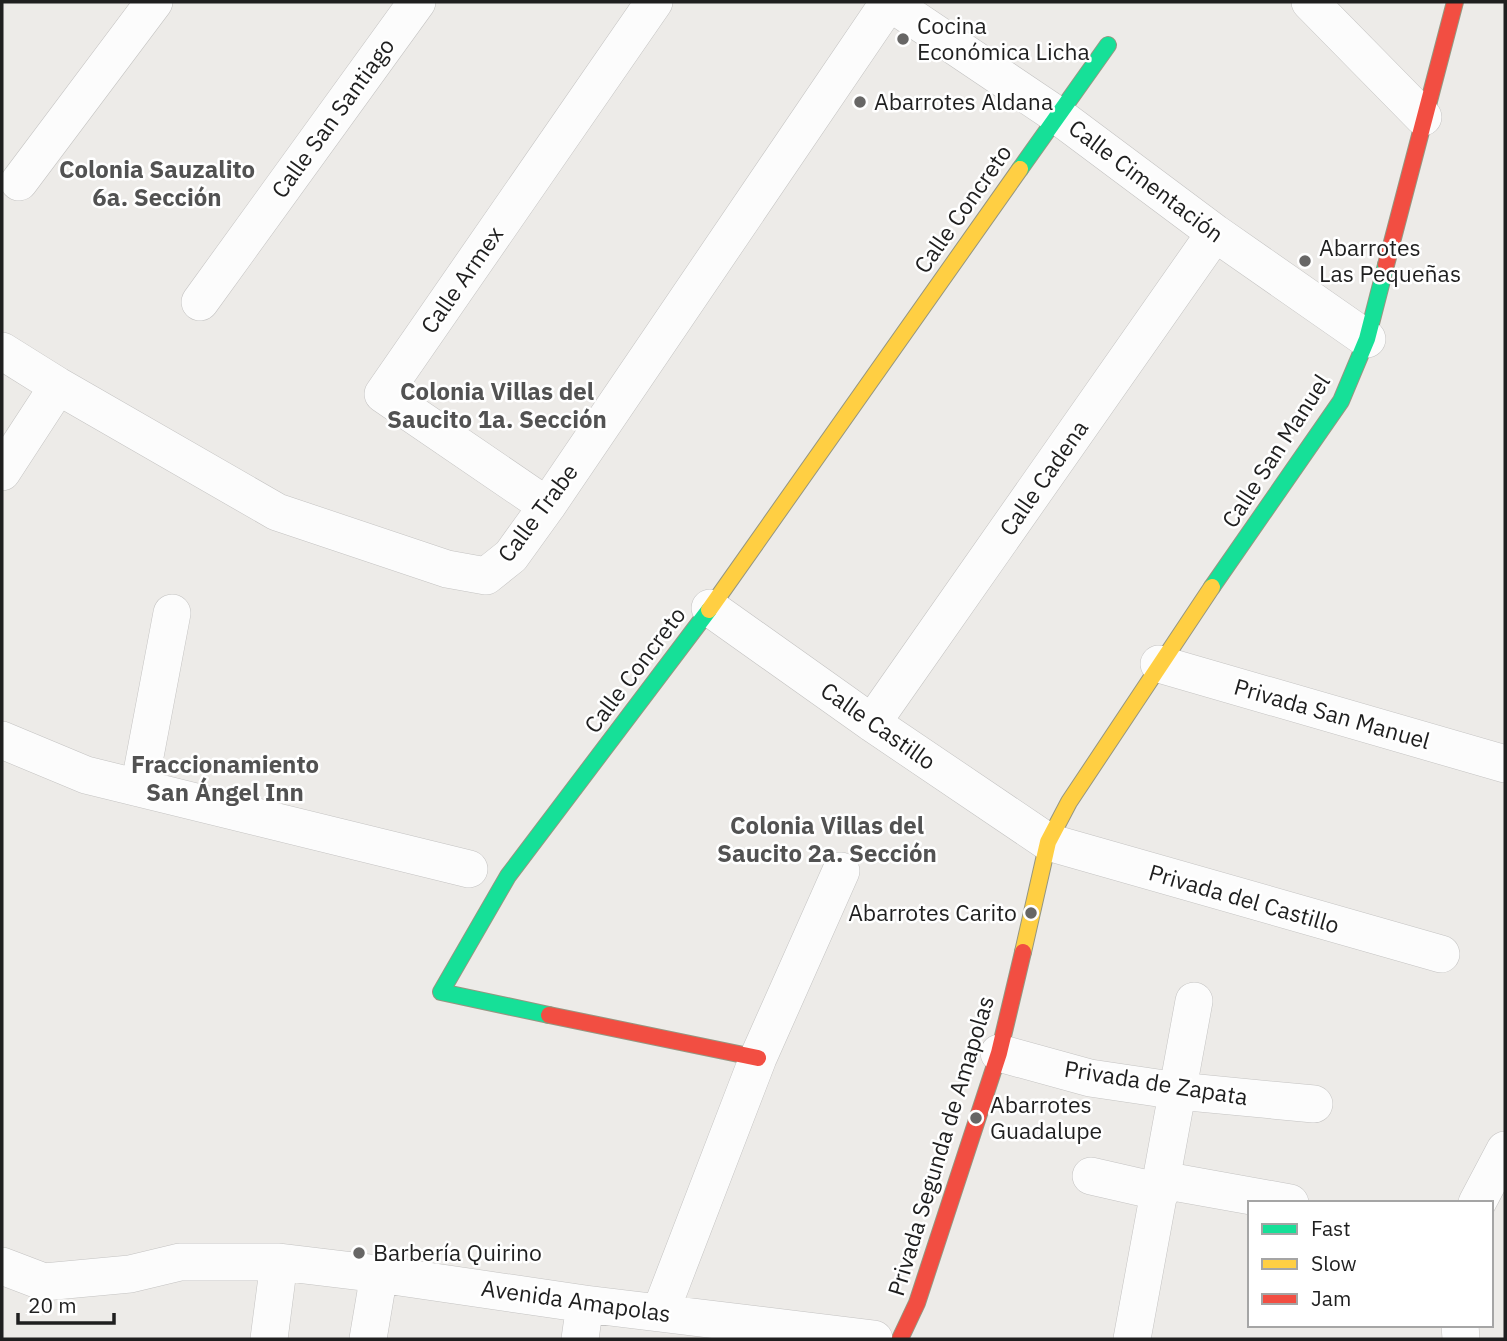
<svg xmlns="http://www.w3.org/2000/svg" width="1507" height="1341" font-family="'IBM Plex Sans',sans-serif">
	<rect width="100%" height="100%" fill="#edebe8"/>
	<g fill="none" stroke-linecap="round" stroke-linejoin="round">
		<defs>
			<path id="street" d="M889 2 1057 115 1215 233 1367 339
				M1310 2 1423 117
				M19 182 154 2
				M200 302 417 2
				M2 351 58 386 277 512 447 569 486 576 511 556 547 506 889 2
				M2 472 58 386
				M547 506 383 394 654 2
				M710 608 872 723 1048 842 1441 954
				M1159 664 1505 764
				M872 723 1215 233
				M2 740 86 775 469 869
				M139 788 172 613
				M999 1053 1090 1078 1178 1091 1314 1104
				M1091 1176 1161 1192
				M1162 1180 1290 1203
				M1477 1203 1505 1150
				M2 1266 44 1282 130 1274 180 1262H279L379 1274 585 1304 874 1339
				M660 1313 758 1058 841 871
				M1460 1325 1461 1339
				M269 1339 279 1262
				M368 1339 379 1274
				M580 1339 585 1304
				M1132 1339 1194 1001"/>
			<path id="fast" d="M1020 169 1108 45
				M1212 587 1341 401 1367 339 1386 265
				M549 1015 441 992 508 876 709 610"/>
			<path id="slow" d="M709 610 1020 169
				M1023 952 1048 842 1069 802 1212 587"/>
			<path id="jam" d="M1386 265 1455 2
				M549 1015 758 1058
				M900 1339 917 1303 999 1053 1023 952"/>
		</defs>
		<use href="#street" stroke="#c4c3c2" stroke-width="38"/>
		<use href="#fast" stroke="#959681" stroke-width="18"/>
		<use href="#slow" stroke="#959681" stroke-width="18"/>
		<use href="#jam" stroke="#959681" stroke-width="18"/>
		<use href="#street" stroke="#fcfcfc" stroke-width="37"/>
		<use href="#fast" stroke="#16e098" stroke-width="16"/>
		<use href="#slow" stroke="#ffcf43" stroke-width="16"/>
		<use href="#jam" stroke="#f24e42" stroke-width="16"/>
	</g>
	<g fill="#676665" stroke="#fff" stroke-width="2.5">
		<circle cx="903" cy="39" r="7"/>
		<circle cx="860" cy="102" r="7"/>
		<circle cx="1305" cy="261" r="7"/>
		<circle cx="1031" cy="913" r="7"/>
		<circle cx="976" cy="1118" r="7"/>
		<circle cx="359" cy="1253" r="7"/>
	</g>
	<g text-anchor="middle" stroke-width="5" stroke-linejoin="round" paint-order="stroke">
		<g font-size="23" fill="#1f1f1f" stroke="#fff" text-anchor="start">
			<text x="917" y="34">Cocina<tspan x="917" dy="26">Económica Licha</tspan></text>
			<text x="874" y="110">Abarrotes Aldana</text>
			<text x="1319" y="256">Abarrotes<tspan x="1319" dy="26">Las Pequeñas</tspan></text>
			<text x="1017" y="921" text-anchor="end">Abarrotes Carito</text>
			<text x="990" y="1113">Abarrotes<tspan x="990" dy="26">Guadalupe</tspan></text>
			<text x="373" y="1261">Barbería Quirino</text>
		</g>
		<g font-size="23" fill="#1f1f1f" stroke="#fff">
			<text transform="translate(333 118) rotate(-54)" y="8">Calle San Santiago</text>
			<text transform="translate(1146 181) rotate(37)" y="8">Calle Cimentación</text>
			<text transform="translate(963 209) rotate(-55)" y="8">Calle Concreto</text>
			<text transform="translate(462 280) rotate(-55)" y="8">Calle Armex</text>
			<text transform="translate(1276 451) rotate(-57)" y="8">Calle San Manuel</text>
			<text transform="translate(1044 478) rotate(-55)" y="8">Calle Cadena</text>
			<text transform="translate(538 513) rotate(-53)" y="8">Calle Trabe</text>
			<text transform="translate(635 670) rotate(-53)" y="8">Calle Concreto</text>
			<text transform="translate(1332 714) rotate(16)" y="8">Privada San Manuel</text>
			<text transform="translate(878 726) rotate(35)" y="8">Calle Castillo</text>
			<text transform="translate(1244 899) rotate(16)" y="8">Privada del Castillo</text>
			<text transform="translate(1156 1083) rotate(9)" y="8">Privada de Zapata</text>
			<text transform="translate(941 1146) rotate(-73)" y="8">Privada Segunda de Amapolas</text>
			<text transform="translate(576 1301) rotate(8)" y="8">Avenida Amapolas</text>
		</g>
		<g font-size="24" font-weight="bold" fill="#525252" stroke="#fff">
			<text x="157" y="178">Colonia Sauzalito<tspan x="157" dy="28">6a. Sección</tspan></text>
			<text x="497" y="400">Colonia Villas del<tspan x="497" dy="28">Saucito 1a. Sección</tspan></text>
			<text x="225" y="773">Fraccionamiento<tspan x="225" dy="28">San Ángel Inn</tspan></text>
			<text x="827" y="834">Colonia Villas del<tspan x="827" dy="28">Saucito 2a. Sección</tspan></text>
		</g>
	</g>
	<rect width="1507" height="1341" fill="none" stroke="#1f1f1f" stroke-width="7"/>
	<rect x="1248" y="1201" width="245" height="126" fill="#ffffff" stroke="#a5a5a5" stroke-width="2"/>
	<rect x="1262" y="1224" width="35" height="10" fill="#16e098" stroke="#a5a5a5" stroke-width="2"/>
	<text x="1311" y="1236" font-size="21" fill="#1f1f1f">Fast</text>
	<rect x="1262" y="1259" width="35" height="10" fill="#ffcf43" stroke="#a5a5a5" stroke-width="2"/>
	<text x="1311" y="1271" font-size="21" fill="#1f1f1f">Slow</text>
	<rect x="1262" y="1294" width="35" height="10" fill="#f24e42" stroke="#a5a5a5" stroke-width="2"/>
	<text x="1311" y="1306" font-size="21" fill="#1f1f1f">Jam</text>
	<path d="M18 1313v10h96v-10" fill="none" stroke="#1f1f1f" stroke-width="3.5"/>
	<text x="28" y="1313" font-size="21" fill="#1f1f1f" stroke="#ffffff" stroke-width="5" paint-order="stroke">20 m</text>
</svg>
